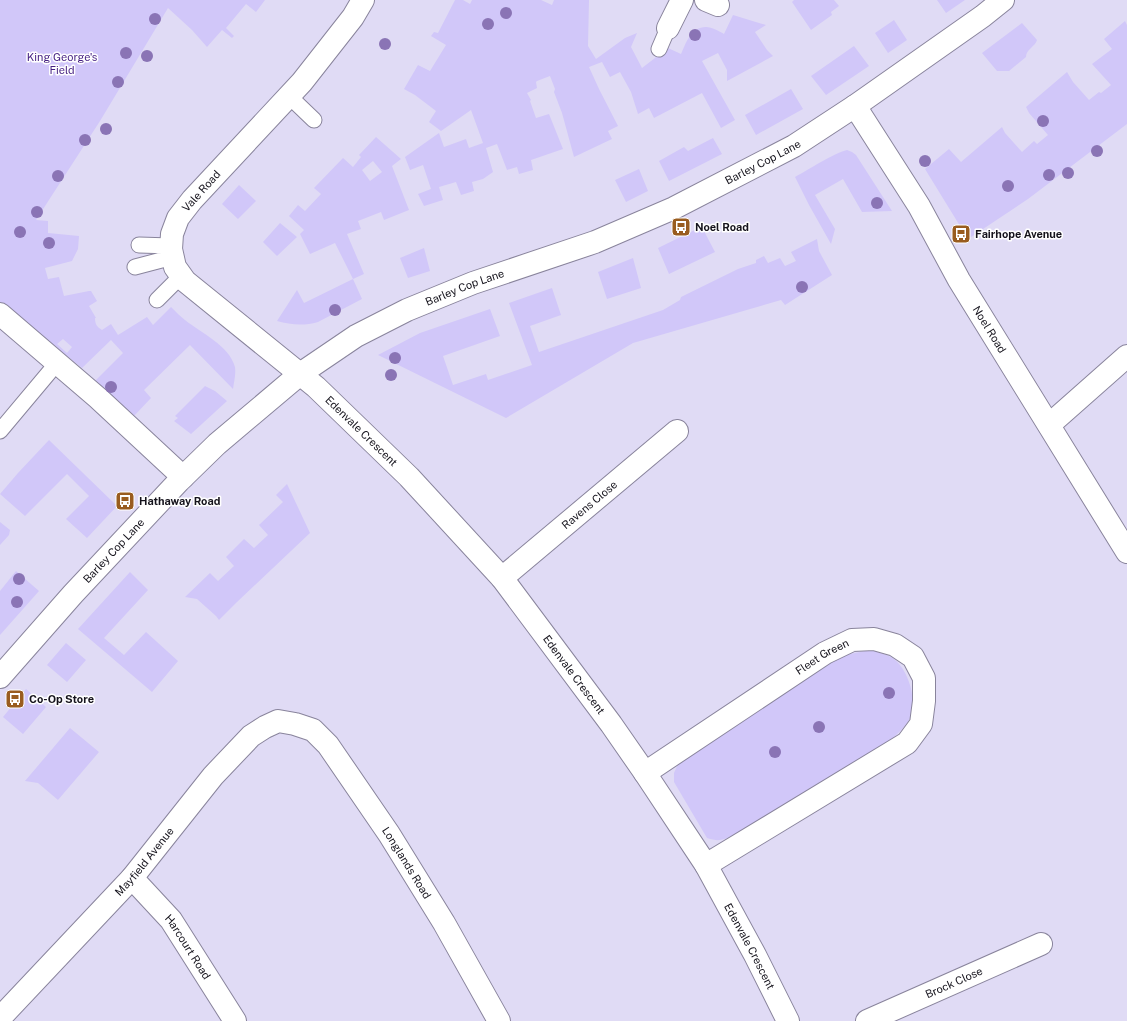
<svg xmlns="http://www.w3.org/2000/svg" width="1127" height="1021" font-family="'Public Sans',sans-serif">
	<rect width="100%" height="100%" fill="#e0dbf5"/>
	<path fill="#d1c7f9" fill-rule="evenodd" d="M0 0H265L256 12 246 4 226 28 234 36 232 38 222 30 207 47 192 30 168 8 100 121 36 220 48 221V233L79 236 78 249 72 261 45 268 48 279 59 277 64 296 89 291H91L97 301 89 306 96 318H95C95 324 97 327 102 330L111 324 118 335 147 317 153 325 171 307C176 312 180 316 185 320 201 333 229 345 235 367 236 375 234 381 233 389L190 345 144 390 151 398 134 416 95 381 123 353 111 340 82 368 0 302ZM63 339 72 347 67 353 57 344Z
		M455 0H463L470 4 472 0H541L552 5 554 0H589L588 46 596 59 625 38 637 33 631 47 642 68 668 48 681 54C686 43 691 27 706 27 712 27 719 31 724 34L733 15 766 25 755 32 767 50 773 56 727 81V70L718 53 702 61 735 120 721 128 702 93 654 118 649 108 638 114 631 92 620 72 610 77 602 62 589 67 599 89 618 126 608 131 612 139 574 157 562 113 554 92 555 89 550 76 537 81 536 82 537 88 527 93 531 100 530 101 536 118 549 114 563 149 531 160 533 170 519 174 517 167 507 170 497 144 486 148 493 172 483 179 472 182 474 191 461 195 456 182 439 187 443 200 424 206 418 194 431 189 423 165 410 170 405 157 439 133 444 147 466 139 469 148 483 143 471 110 441 131 429 122 436 111 415 95 404 89 418 65 430 71 446 45 431 36 434 32 438 33Z
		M794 0H834L839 6 831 12 832 15 811 30 792 2Z
		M937 0H965L946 13Z
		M894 20 907 40 888 53 875 33Z
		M1125 21 1127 25V124L1028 199 968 239 925 169 949 149 961 162 1002 127 1005 133 1022 152 1034 141 1037 144 1048 135 1029 113 1026 107 1067 72 1073 82 1089 100 1099 92 1101 93 1111 85 1092 64 1112 49 1104 39Z
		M1022 23 1037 40C1035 47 1026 49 1026 57L1009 71H997L982 53Z
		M854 46 869 66 826 95 811 76Z
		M791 89 803 109 756 135 745 115Z
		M376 137 401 159 392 166 409 210 384 220 381 212 358 221 361 229 347 234 364 274 353 279 362 299 318 322C304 326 291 325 277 321L297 290 304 303 353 279 335 243 310 254 300 234 304 230 289 216 298 205 305 211 321 194 314 188 343 158 353 167 361 157 359 155ZM373 161 382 172 370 181 362 170Z
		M713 138 722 154 669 181 659 161 684 147 688 151Z
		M847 150 852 152 856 155 892 211 862 212 843 179 815 195 835 229 831 244 809 205 795 177C808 170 834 153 847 150Z
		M639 169 648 191 626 202 615 180Z
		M239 185 256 201 238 219 222 204Z
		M280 223 297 237 277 256 263 242Z
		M705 225 704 231 715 252 669 274 658 248Z
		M817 239 819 251 832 275 785 305 781 300 633 343 506 418 378 355 420 333 490 309 500 336 443 356 453 385 486 374 488 380 532 365 509 303 552 288 561 315 530 326 539 352 663 310 680 300 681 297 738 269 756 263V260L764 256 768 263 780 258 785 266 796 261 791 252Z
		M424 248 430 271 408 278 400 258Z
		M633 258 641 288 607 299 598 272Z
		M205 386 215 391 227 401 191 434 174 421 178 418 175 416Z
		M49 440 117 506 87 538 66 519 89 496 67 474 25 516 0 494 18 473Z
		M287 484 310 533 237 602 219 620 216 616 197 599 185 597 210 573 218 581 234 566 226 557 244 539 254 548 268 535 259 525 283 502 276 495Z
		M0 522 10 530 9 535 0 545Z
		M16 571 39 591 0 635V591Z
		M130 572 148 590 104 638 124 655 146 632 178 661 152 692 78 629Z
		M66 643 86 660 67 682 47 665Z
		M870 650C877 652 885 654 891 657 908 667 918 700 910 718 906 726 899 732 892 739L734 835C723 840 719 842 707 838L674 782V773L678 764 833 661 845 655Z
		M26 689 46 707 23 734 3 717Z
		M70 728 99 752 58 800 38 783 25 781Z"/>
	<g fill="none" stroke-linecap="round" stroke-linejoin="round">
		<defs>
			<path id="service" d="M659 49 668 28
				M289 96 314 120
				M139 245 171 246
				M135 267 173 257
				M157 300 181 276
				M0 431 57 363"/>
			<g id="minor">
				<path id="s1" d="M363 0 353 17 302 82 192 200 178 218 172 234 171 249 175 267 185 281 316 387 409 477 502 578 611 724 645 773 706 865 755 955 788 1021"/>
				<path d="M706 0 718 5"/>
				<path d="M668 28 682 0"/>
				<path id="s2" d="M855 106 919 206 959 280 1127 552"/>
				<path d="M0 314 98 398 183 477"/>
				<path d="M1049 425 1127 356"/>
				<path id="s3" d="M502 578 677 431"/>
				<path id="s4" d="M0 677 73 594 179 481 217 444 300 374 356 336 407 310 473 283 595 242 674 208 794 146 855 106 983 16 1003 0"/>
				<path id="s5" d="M645 773 825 653 852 640 874 639 895 645 913 657 924 678V701L921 724 907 743 706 865"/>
				<path id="s6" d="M132 878 171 920 235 1021"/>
				<path id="s7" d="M0 1018 132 878 213 776 251 736 265 727 278 721 295 724 313 730 328 745 389 834 444 923 499 1021"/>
				<path id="s8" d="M867 1021 1041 944"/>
			</g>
		</defs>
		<use href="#service" stroke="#89849c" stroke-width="17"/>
		<use href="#minor" stroke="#89849c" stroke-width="24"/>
		<use href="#service" stroke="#fff" stroke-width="15"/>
		<use href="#minor" stroke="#fff" stroke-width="22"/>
	</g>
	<g fill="#8a74b5">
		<circle cx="506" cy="13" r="6"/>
		<circle cx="155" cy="19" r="6"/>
		<circle cx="488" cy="24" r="6"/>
		<circle cx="695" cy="35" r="6"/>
		<circle cx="385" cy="44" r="6"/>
		<circle cx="126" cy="53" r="6"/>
		<circle cx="147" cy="56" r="6"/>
		<circle cx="118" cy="82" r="6"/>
		<circle cx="1043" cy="121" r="6"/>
		<circle cx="106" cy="129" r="6"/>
		<circle cx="85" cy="140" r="6"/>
		<circle cx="1097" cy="151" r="6"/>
		<circle cx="925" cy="161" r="6"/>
		<circle cx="1068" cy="173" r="6"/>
		<circle cx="1049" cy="175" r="6"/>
		<circle cx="58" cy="176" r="6"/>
		<circle cx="1008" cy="186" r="6"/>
		<circle cx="877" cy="203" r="6"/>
		<circle cx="37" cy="212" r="6"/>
		<circle cx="20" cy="232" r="6"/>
		<circle cx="49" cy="243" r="6"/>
		<circle cx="802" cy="287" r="6"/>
		<circle cx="335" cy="310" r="6"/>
		<circle cx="395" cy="358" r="6"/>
		<circle cx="391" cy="375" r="6"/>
		<circle cx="111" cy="387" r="6"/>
		<circle cx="19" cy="579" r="6"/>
		<circle cx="17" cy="602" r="6"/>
		<circle cx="889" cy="693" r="6"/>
		<circle cx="819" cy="727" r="6"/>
		<circle cx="775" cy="752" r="6"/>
	</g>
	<defs>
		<symbol id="bus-square" viewBox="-11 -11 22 22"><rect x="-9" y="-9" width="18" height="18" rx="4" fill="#995c1f" stroke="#fff"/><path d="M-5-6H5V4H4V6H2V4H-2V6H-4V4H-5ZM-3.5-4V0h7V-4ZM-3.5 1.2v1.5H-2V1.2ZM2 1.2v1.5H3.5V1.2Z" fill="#fff"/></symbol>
	</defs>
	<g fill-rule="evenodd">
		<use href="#bus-square" x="670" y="216" width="22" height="22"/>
		<use href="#bus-square" x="950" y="223" width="22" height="22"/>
		<use href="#bus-square" x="114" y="490" width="22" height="22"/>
		<use href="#bus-square" x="4" y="688" width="22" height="22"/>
	</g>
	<g text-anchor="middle" stroke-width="3" stroke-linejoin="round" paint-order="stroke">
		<g font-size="11" fill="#441f81" stroke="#fff">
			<text x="62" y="61">King George's<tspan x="62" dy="13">Field</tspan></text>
		</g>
		<g font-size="11" fill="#15131c" stroke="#fff">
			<text dy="4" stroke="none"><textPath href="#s4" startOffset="938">Barley Cop Lane</textPath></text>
			<text transform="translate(201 191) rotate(-48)" y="4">Vale Road</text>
			<text dy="4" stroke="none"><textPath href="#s4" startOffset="614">Barley Cop Lane</textPath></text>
			<text dy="4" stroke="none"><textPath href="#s2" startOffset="261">Noel Road</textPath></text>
			<text dy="4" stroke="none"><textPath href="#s1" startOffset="586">Edenvale Crescent</textPath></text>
			<text dy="4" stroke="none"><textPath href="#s3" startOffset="114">Ravens Close</textPath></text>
			<text dy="4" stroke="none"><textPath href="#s4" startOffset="170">Barley Cop Lane</textPath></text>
			<text dy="4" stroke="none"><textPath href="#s5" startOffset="212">Fleet Green</textPath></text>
			<text dy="4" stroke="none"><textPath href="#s1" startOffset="910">Edenvale Crescent</textPath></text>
			<text dy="4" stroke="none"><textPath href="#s7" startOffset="213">Mayfield Avenue</textPath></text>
			<text dy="4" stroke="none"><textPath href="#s7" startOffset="608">Longlands Road</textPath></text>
			<text dy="4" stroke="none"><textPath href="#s6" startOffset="89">Harcourt Road</textPath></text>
			<text dy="4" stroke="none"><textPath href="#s1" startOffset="1234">Edenvale Crescent</textPath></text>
			<text dy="4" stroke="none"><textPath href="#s8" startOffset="95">Brock Close</textPath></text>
		</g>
		<g font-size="11" font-weight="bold" fill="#15131c" stroke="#fff" text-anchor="start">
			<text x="695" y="231">Noel Road</text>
			<text x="975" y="238">Fairhope Avenue</text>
			<text x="139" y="505">Hathaway Road</text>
			<text x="29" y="703">Co-Op Store</text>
		</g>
	</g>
</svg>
